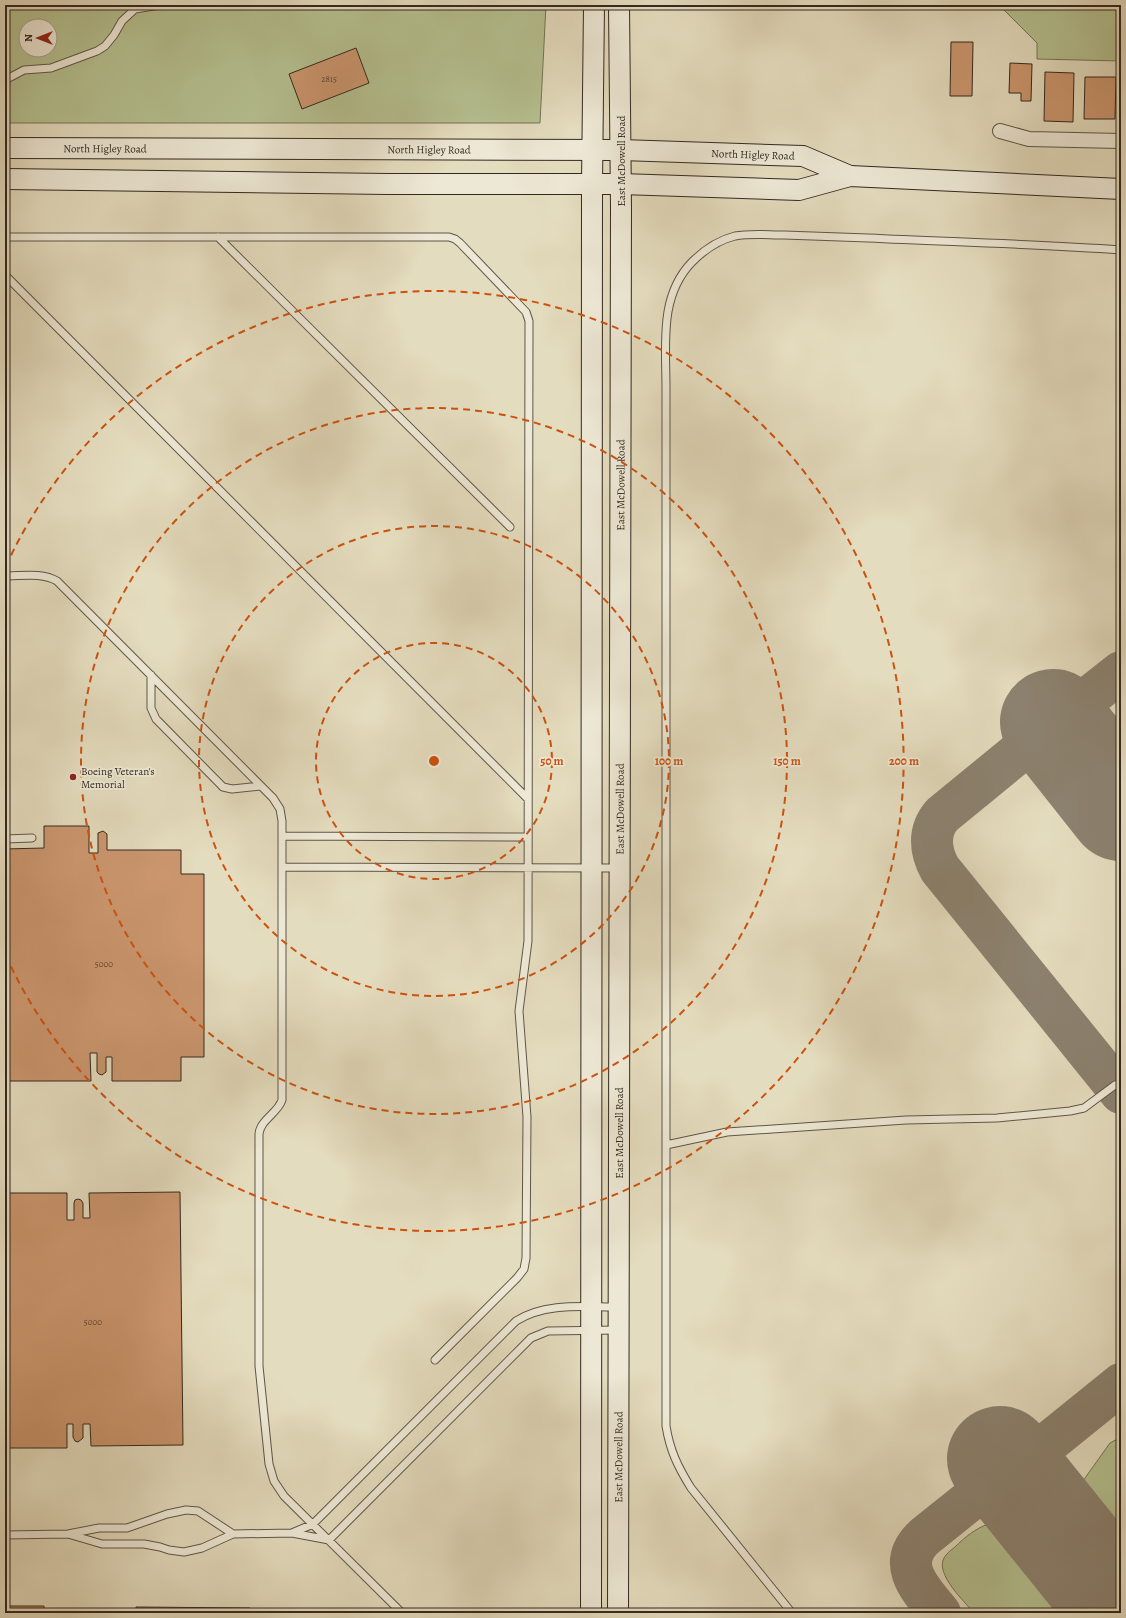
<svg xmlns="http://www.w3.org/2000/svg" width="1126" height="1618" font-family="Alegreya,serif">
	<rect width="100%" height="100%" fill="#e4dcbe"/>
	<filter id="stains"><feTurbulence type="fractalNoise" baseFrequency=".005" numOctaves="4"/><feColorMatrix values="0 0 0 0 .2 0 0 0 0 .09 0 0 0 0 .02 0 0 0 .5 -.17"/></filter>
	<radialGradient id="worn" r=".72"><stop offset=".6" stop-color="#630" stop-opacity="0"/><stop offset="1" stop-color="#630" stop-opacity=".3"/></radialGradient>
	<path fill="#b5c090" stroke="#747458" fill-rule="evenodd" d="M5 5H546L540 123H5ZM26 26H50V50H26Z
		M999 5H1121V61L1037 59V43Z
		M1121 1437V1549C1102 1525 1094 1511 1083 1482L1085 1478 1110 1443Z
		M988 1524H1000L1010 1531 1076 1613H974C964 1601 935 1574 944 1558 946 1554 951 1550 955 1547 965 1537 975 1529 988 1524Z"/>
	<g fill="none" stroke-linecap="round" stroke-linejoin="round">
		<path stroke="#8c8270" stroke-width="42" d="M1121 672 1093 694 1053 722 1025 747 942 815C928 831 930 851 940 869L1121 1093
			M1011 1473 1121 1384
			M940 1613C921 1590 895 1565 924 1537L1009 1469"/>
		<path stroke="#8c8270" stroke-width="106" d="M1053 722 1121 808
			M1000 1459 1121 1609"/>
	</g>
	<path fill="#cb966e" stroke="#332921" d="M951 42H973L972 96H950Z
		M356 48 369 83 302 109 289 74Z
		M1010 63 1032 64 1031 101H1021V93H1009Z
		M1045 72 1074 73 1073 122 1044 121Z
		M1085 77H1116L1115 119H1084Z
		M44 826H89V853H98V833L103 831 107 834V850H181V874H204V1057H181V1081H112V1057H106V1072L102 1075 99 1074 97 1072V1053H90L91 1081H5V849L44 848Z
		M180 1192 183 1445 91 1446 90 1424H83V1438L78 1442 75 1441 73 1437V1424H67V1448H5V1193H67V1220H74V1203L75 1200 78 1199 81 1200 83 1203V1218H90L89 1193Z
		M5 1606H44V1613H5Z
		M136 1607 250 1608V1613H136Z"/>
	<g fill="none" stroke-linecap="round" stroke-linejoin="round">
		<defs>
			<path id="service" d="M192 5H203
				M5 80 24 70 51 68 97 51 105 46 114 35 122 21 135 9 160 5
				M5 237H449L455 239 460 243 526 312 529 321 528 941 519 1011 527 1117 526 1258 524 1269 517 1278 435 1360
				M218 237 510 527
				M5 275 528 799
				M5 576C22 576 42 572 57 581L273 798 280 809 282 821V1100C278 1113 260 1120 259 1134V1366L269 1464 274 1481 284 1496 402 1613
				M151 675V708L156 719 223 787 232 789 260 786
				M282 836 528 837
				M5 839 32 838
				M282 867 618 868
				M666 1145 727 1132 906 1120 997 1118 1070 1111 1084 1108 1115 1085
				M292 1533 313 1524 516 1321C545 1302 585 1307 618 1307
				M68 1534 102 1544H144L160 1547 169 1550 184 1552 202 1548 233 1534 292 1533 329 1540 531 1338 548 1331 618 1330
				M5 1535 68 1534 99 1528H127L167 1514 186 1510 198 1511 233 1534
				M792 1613 691 1488C678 1467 670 1451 666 1426V388C666 344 659 296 692 262 704 250 719 240 735 236 751 233 768 235 784 235 812 236 840 237 868 238 952 242 1037 244 1121 250"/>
			<path id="minor" d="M1000 131 1029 139 1121 141"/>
			<g id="secondary">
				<path id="s1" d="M5 148 621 150 803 156 850 176"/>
				<path d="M5 179 388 184H621L799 190 850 176 1121 189"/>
				<path d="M591 1613 592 184 594 5"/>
				<path id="s2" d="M618 1613 621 208 619 5"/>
			</g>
		</defs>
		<use href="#service" stroke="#5f5648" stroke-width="9"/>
		<use href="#minor" stroke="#5f5648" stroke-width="16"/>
		<use href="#secondary" stroke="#332921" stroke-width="22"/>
		<use href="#service" stroke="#ede8d5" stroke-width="7"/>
		<use href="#minor" stroke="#ede8d5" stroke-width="14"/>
		<use href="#secondary" stroke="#ede8d5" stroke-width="20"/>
	</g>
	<g fill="none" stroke="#cd520f" stroke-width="2" stroke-dasharray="7 5">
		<circle cx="434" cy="761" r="118"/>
		<circle cx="434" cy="761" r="235"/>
		<circle cx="434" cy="761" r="353"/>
		<path d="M6 566A470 470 0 1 1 6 956"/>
	</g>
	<circle fill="#8f2418" stroke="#ede8d5" stroke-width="1.5" cx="73" cy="777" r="4"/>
	<g text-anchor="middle" stroke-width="3.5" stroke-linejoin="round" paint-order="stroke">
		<g font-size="9" fill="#594434">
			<text x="329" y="82">2815</text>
			<text x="104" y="967">5000</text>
			<text x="93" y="1325">5000</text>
		</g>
		<g font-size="11" fill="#332921" stroke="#ede8d5">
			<text dy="4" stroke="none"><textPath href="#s1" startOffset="100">North Higley Road</textPath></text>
			<text dy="4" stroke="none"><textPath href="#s1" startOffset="424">North Higley Road</textPath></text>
			<text dy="4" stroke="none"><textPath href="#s1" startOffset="748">North Higley Road</textPath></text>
			<text transform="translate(621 161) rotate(-90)" y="4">East McDowell Road</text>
			<text dy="4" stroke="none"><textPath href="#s2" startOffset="1128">East McDowell Road</textPath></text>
			<text dy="4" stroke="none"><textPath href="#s2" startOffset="804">East McDowell Road</textPath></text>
			<text dy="4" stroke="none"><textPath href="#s2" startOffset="480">East McDowell Road</textPath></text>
			<text dy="4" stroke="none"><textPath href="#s2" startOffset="156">East McDowell Road</textPath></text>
		</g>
		<g font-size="11" fill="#332921" stroke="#ede8d5" text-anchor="start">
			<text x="81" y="775">Boeing Veteran's<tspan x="81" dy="13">Memorial</tspan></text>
		</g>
	</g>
	<circle cx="434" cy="761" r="6" fill="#cd520f" stroke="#ede8d5" stroke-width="2"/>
	<g font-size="12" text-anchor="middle" font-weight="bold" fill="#cd520f" stroke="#ede8d5" stroke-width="3.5" stroke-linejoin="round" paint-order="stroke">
		<text x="552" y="765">50 m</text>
		<text x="669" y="765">100 m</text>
		<text x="787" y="765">150 m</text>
		<text x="904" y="765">200 m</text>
	</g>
	<rect width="1126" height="1618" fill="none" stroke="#e4dcbe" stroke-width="20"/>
	<rect x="6" y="6" width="1114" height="1606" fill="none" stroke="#332921" stroke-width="2"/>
	<rect x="10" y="10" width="1106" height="1598" fill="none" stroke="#332921"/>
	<g transform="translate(38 38) rotate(270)"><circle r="19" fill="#ede8d5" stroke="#a39c8d"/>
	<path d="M0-3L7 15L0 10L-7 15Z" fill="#8f2418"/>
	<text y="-6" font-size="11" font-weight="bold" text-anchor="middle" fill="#332921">N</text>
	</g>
	<rect width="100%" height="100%" filter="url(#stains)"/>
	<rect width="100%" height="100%" fill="url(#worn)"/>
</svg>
